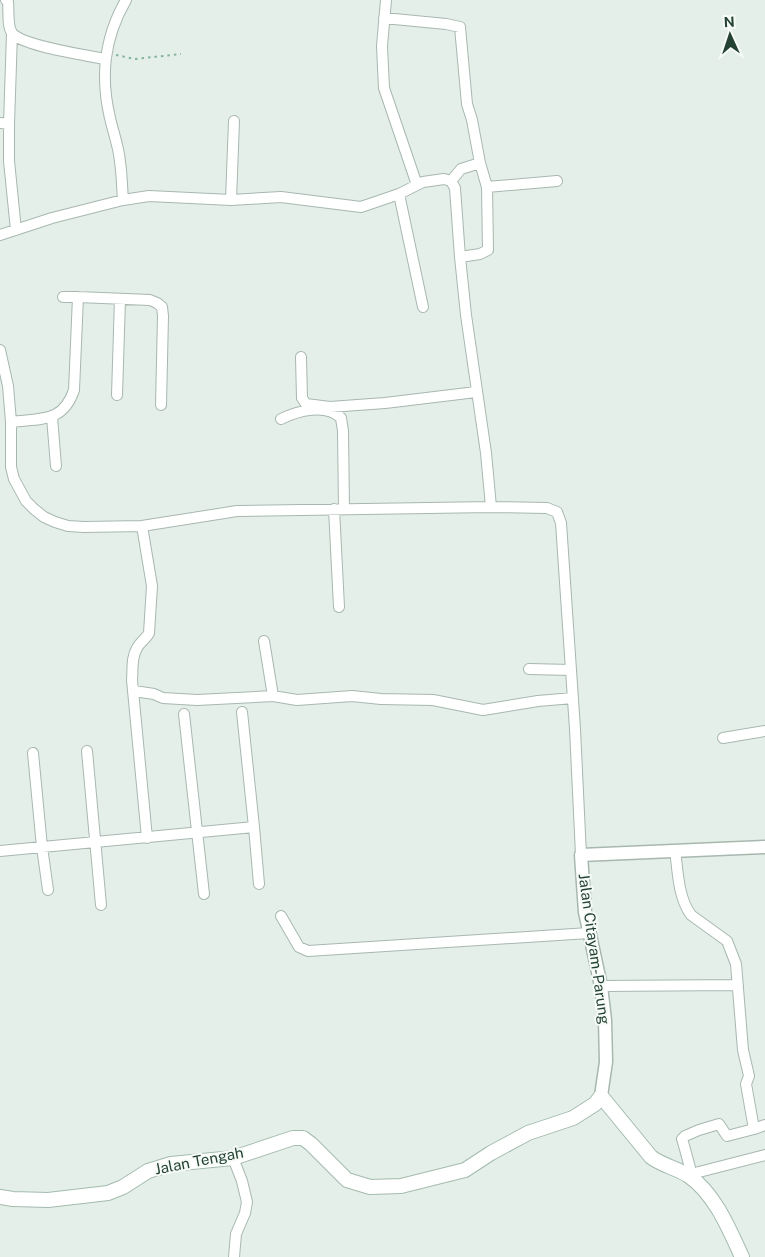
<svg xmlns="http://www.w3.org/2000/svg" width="765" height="1257" font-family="'Public Sans',sans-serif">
	<rect width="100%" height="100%" fill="#e5efe9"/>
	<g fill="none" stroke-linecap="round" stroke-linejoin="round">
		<defs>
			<path id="minor" d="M6 0 8 2C9 11 7 26 12 33 22 46 86 55 104 59
				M386 0 382 46 384 88 417 185
				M384 18 446 24 460 27 467 104 472 120 480 163 487 187 488 250 480 254 460 257 466 315 486 453 491 507
				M0 123 9 124V161L16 230
				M9 124 12 33
				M451 181 461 169 480 163
				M487 187 557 181
				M399 194 423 307
				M123 200C122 188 122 175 120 162 119 147 113 132 110 118 100 76 104 38 126 0
				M231 200 234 121
				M0 235 52 218 123 200 149 196 231 200 281 197 361 207 399 194 423 182 444 179 451 181 455 188 460 257
				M78 297 150 300 157 303 162 307 163 316 161 405
				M0 350 8 386 11 422V467L14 479 26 501 34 509 44 517 55 522 68 526 84 527 142 526 237 511 491 507 547 508 557 512 561 523 575 729 581 855
				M301 357 302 398 306 404 330 407 385 403 476 392
				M117 395 120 299
				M52 417 56 466
				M281 419C297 411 326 403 341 418L343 431 344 509
				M11 422C41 418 63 423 74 390L78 297H63
				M334 509 339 607
				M142 526 152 586 149 633C146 639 140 642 137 648 131 658 133 670 132 680L147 838
				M264 641 273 696
				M529 669 571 670
				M134 691 154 694 163 698 197 700 273 696 297 700 352 696 381 699 433 700 483 710 538 701 573 698
				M184 714 204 894
				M723 738 765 731
				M87 751 101 905
				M33 753 42 847 48 890
				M254 827 259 884
				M675 850C678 872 678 897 691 915L727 941 736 964 743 1050 749 1076 746 1084 754 1129 765 1125
				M0 851 254 827 242 712
				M281 916 299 947 308 951 589 933
				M601 986 738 985
				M233 1158 242 1181 247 1202 245 1213 236 1234 234 1257
				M692 1175 683 1142 682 1139 685 1136 699 1130 719 1124 727 1136 754 1129
				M689 1176 699 1172 765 1155"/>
			<path id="tertiary" d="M601 1096 606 1062 605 1020 601 986 585 912 581 855 765 847"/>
			<path id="secondary" d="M0 1197 13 1199 48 1200 108 1193 123 1187 148 1171 171 1164 233 1158 293 1138H303L311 1144 347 1180 370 1187 401 1186 465 1170 491 1153 528 1133 573 1118 595 1104 601 1096 651 1157C663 1166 677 1168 689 1176 715 1194 729 1229 742 1257"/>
		</defs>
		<use href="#minor" stroke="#a7b8af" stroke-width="12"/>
		<use href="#tertiary" stroke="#a7b8af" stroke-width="15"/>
		<use href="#secondary" stroke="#a3bbae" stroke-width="16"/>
		<path stroke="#84b49c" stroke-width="2" stroke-dasharray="2.5 4" stroke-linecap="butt" d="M116 55 135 59 181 54"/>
		<use href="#minor" stroke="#fff" stroke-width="10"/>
		<use href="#tertiary" stroke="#fff" stroke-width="12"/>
		<use href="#secondary" stroke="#fff" stroke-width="14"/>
	</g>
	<g text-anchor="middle" stroke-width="4" stroke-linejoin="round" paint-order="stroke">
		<g font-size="15" fill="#234234" stroke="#f6fbf7">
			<text transform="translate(594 949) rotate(82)" y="5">Jalan Citayam-Parung</text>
			<text transform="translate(199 1161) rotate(-11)" y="5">Jalan Tengah</text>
		</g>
	</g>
	<g transform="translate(730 35) rotate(357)" stroke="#f6fbf7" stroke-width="4" paint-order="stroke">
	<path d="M0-4L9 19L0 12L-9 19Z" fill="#234234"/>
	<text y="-8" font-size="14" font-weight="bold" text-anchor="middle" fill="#234234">N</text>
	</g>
</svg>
